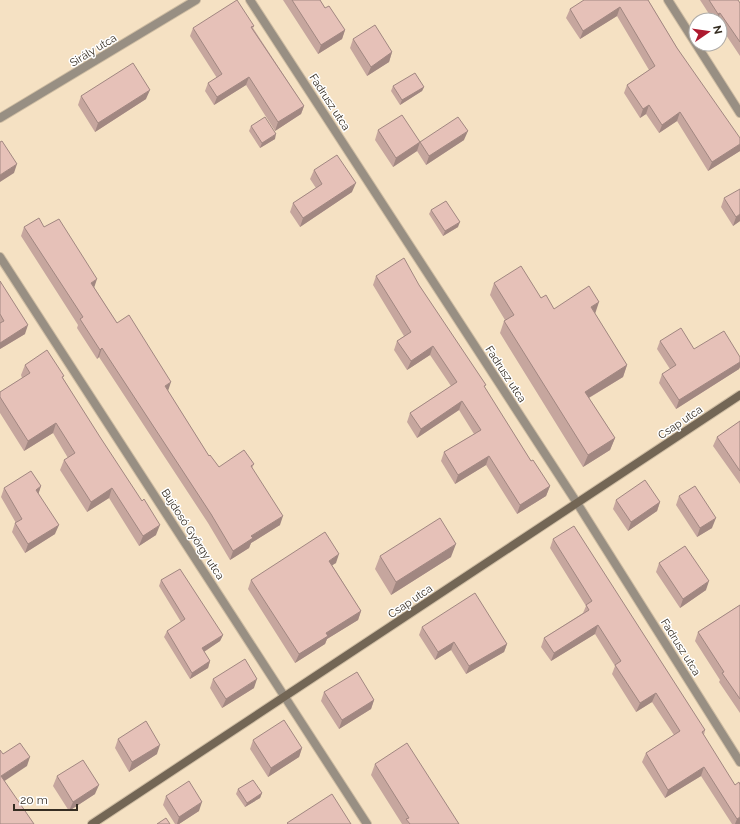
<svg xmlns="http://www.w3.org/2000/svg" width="740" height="824" font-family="Raleway,sans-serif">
	<rect width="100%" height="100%" fill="#f5e1c3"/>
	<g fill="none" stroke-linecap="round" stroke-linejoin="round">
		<defs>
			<path id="street" d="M250 0 577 503 740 762
				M668 0 696 44
				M696 44 740 113
				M0 118 196 0
				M0 257 367 824"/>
			<path id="secondary" d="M92 824 740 395"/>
		</defs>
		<use href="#street" stroke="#cfbda3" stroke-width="10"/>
		<use href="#secondary" stroke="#cfbda3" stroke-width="10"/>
		<use href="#street" stroke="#988f83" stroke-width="8"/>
		<use href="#secondary" stroke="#736655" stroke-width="8"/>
	</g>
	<path fill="#c6a69e" d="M283 0H320L325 8 345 30 342 39 318 54Z
		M648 0 740 151 708 171 677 121 659 133 646 114 640 118 624 93 627 85 649 70 617 16 580 39 566 18 570 9Z
		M700 0H738L740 3V56L720 26V20H713Z
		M254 26 253 28 304 106 301 114 275 131 246 85 214 105 205 91 208 83 217 78 190 36 193 28Z
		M353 39 392 52 389 62 367 76 350 48Z
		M393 86 424 87 422 91 400 105 391 91Z
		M81 96 146 99 95 132 78 105Z
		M251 126 275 139 260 148 249 131Z
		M378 130 420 142 464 140 426 165 417 151 393 167 375 140Z
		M314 170 352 192 300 227 290 212 293 203 316 188 310 179Z
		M724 198 740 221 733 226 721 207Z
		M431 210 458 227 443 236 429 214Z
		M24 227H44L94 287 117 323 168 391 209 456 219 467 254 464 252 468 280 525 251 543 249 548 230 560 208 523 99 357 97 359 77 328 78 325 21 236Z
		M376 276 419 285 531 461 550 486 546 496 517 514 486 465 455 484 441 461 444 452 474 434 459 410 417 438 407 422 410 413 451 386 430 355 407 370 394 350 397 341 404 336 373 285Z
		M0 281 25 334 0 349Z
		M494 283 541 298 554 309 595 314 627 365 623 377 589 398 615 438 610 450 583 467 500 333 504 321 505 320 490 295Z
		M660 341 694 349 740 357V367L739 369 676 409 659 383 662 374 670 369 657 349Z
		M25 365 63 378 156 535 139 546 109 498 87 512 60 470 64 460 68 458 53 433 24 451 0 413V392L22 378 21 375Z
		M740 421V484L713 446 717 437Z
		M41 486 38 494 55 534 25 553 12 532 15 523H16L1 497 4 488Z
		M679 496 712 528 697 537 676 505Z
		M616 500 660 502 657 511 628 531 613 509Z
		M553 539 705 730 704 735 740 824H732L701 776 665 798 642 762 646 753 674 735 652 702 636 712 612 674 615 666 595 634 551 661 541 647 544 638 583 613 586 606 550 548Z
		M380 556 451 557 391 595 375 569Z
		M336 563 332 565 361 611 358 620 327 639 325 644 295 663 248 589 251 580Z
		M659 563 706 590 680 608 656 572Z
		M161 580 223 635 220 641 204 652 210 661 208 668 190 679 164 637 167 631 181 622 159 586Z
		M740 605V713L719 682 720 680 695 641 698 632Z
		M422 627 507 644 504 652 466 674 451 650 435 660 419 635Z
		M213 679 254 688 222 708 210 688Z
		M324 692 374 700 371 709 339 729 321 701Z
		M118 739 157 754 129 772 115 748Z
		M253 740 302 748 299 757 268 777 250 749Z
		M375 764 459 824H402L371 775Z
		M57 776 95 794 69 811 53 786Z
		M238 789 262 793 260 798 245 807 236 794Z
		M166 796 199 811 179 824H175L163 805Z"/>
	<path fill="#a18781" d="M620 7 617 16 580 39 583 31Z
		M720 13 718 20H716L718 14Z
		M345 30 342 39 318 54 321 45Z
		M392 52 389 62 367 76 371 67Z
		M249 77 246 85 214 105 217 97Z
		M424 87 422 91 400 105 402 100Z
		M150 90 146 99 95 132 98 123Z
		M649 105 646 114 640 118 643 109Z
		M304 106 301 114 275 131 278 122Z
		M680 112 677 121 659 133 662 125Z
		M468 131 464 140 426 165 429 156Z
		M276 134 275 139 260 148 262 143Z
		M420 142 417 151 393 167 396 158Z
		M740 144V151L708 171 712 162Z
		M17 164 14 173 0 182V175Z
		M356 183 352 192 300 227 303 218Z
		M740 214V221L733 226 736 217Z
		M460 222 458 227 443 236 445 231Z
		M97 279 94 288 91 283Z
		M599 302 595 314 591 307Z
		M28 325 25 334 0 349V343Z
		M433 346 430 355 407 370 411 361Z
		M102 348 99 357 97 359 100 350Z
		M740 362V367L739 369 676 409 679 400Z
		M627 365 623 377 580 403 585 392Z
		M171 382 168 391 165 386Z
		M462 401 459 410 417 438 421 429Z
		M56 423 53 433 24 451 28 441Z
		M615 438 610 450 583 467 588 455Z
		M489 456 486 465 455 484 458 475Z
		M41 486 38 495 36 490Z
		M550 486 546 496 517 514 520 505Z
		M112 488 109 498 87 512 91 502Z
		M660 502 657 511 628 531 631 522Z
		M283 516 280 525 251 543 249 548 230 560 233 551 251 536Z
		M716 518 712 528 697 537 700 528Z
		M59 525 55 534 25 553 28 544Z
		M160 525 156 535 139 546 143 536Z
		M456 544 451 557 391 595 396 582Z
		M339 554 336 563 326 569 329 561Z
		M709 581 706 590 680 608 683 599Z
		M361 611 358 620 327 639 325 644 295 663 299 654 326 633Z
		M598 625 595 634 551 661 554 653Z
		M223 635 220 641 199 655 202 648Z
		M454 642 451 650 435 660 438 652Z
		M507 644 504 652 466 674 469 666Z
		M210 661 208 668 190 679 192 673Z
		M257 679 254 688 222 708 226 699Z
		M656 693 652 702 636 712 640 703Z
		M374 700 371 709 339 729 342 720Z
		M160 745 157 754 129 772 132 762Z
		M302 748 299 757 268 777 271 768Z
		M30 757 27 766 0 784 1 776Z
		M704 767 701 776 665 798 668 790Z
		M99 785 95 794 69 811 73 802Z
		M262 793 260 798 245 807 247 803Z
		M202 802 199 811 179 824H177L179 817Z
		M740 817V824H735L737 819Z"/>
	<path fill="#e6c1b8" stroke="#a18781" d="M237 0 254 26 251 27 304 106 278 122 249 77 217 97 208 83 222 74 193 28Z
		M292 0H320L325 8 329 6 345 30 321 45Z
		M584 0H648L677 48 740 138V144L712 162 680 112 662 125 649 105 643 109 627 85 655 66 620 7 583 31 570 9Z
		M709 0H738L740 3V42L720 13 718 14Z
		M375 25 392 52 371 67 353 39Z
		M133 63 150 90 98 123 81 96Z
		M415 73 424 87 402 100 393 86Z
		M402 115 420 142 396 158 378 130Z
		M265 117 276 134 262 143 251 126Z
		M458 117 468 131 429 156 420 142Z
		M2 141 17 164 0 175V142Z
		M337 155 356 183 303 218 293 203 322 184 314 170Z
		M740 189V214L736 217 724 198Z
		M446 201 460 222 445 231 431 210Z
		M39 218 44 227 59 219 97 279 91 283 117 323 129 315 171 382 165 386 209 456 210 455 219 467 244 450 254 464 251 466 283 516 251 536 253 538 233 551 211 514 102 348 100 350 80 319 83 317 24 227Z
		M404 258 419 285 486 385 484 386 531 461 533 460 550 486 520 505 489 456 458 475 444 452 481 430 462 401 421 429 410 413 457 382 433 346 411 361 397 341 411 332 376 276Z
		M521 266 541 298 546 295 554 309 589 286 599 302 591 307 627 365 585 392 615 438 588 455 504 321 514 315 494 283Z
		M0 281 28 325 0 343V323L4 321 0 314Z
		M681 328 694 349 724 331 740 357V362L679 400 662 374 676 365 660 341Z
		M47 350 64 376 62 377 100 437 142 501 144 499 160 525 143 536 112 488 91 502 64 460 75 453 56 423 28 441 0 397V392L30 373 25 365Z
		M740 421V471L717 437Z
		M31 471 41 486 36 490 59 525 28 544 15 523 22 519 4 488Z
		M645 480 660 502 631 522 616 500Z
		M695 486 716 518 700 528 679 496Z
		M440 518 456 544 396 582 380 556Z
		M574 526 705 730 702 732 735 785 739 782 740 785V817L737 819 704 767 668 790 646 753 680 731 656 693 640 703 615 665 621 661 598 625 554 653 544 638 589 610 586 605 592 601 553 539Z
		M325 532 339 554 329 561 361 611 326 633 328 636 299 654 251 580Z
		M685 546 709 581 683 599 659 563Z
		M180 569 223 635 202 648 210 661 192 673 167 631 185 619 161 580Z
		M475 593 507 644 469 666 454 642 438 652 422 627Z
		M740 605V699L722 673 724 672 698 632Z
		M245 659 257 679 226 699 213 679Z
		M357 672 374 700 342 720 324 692Z
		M284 720 302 748 271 768 253 740Z
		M146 721 160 745 132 762 118 739Z
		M20 743 30 757 1 776 34 824H0V750L3 754Z
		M407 743 459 824H410L406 819 409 818 375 764Z
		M83 760 99 785 73 802 57 776Z
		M253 780 262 793 247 803 238 789Z
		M189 781 202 802 179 817 166 796Z
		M332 794 351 824H288L287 823Z
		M166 818 170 824H157Z"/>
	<g text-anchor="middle" stroke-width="3" stroke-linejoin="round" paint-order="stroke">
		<g font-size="11" fill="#352d22" stroke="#fff">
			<text transform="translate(93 50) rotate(-31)" y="4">Sirály utca</text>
			<text transform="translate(330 102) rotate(57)" y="4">Fadrusz utca</text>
			<text transform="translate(506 374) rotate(57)" y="4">Fadrusz utca</text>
			<text transform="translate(680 422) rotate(-34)" y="4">Csap utca</text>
			<text transform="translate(193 534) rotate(57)" y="4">Bujdosó György utca</text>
			<text transform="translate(410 601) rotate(-34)" y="4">Csap utca</text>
			<text transform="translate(681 647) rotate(58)" y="4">Fadrusz utca</text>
		</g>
	</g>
	<g transform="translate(708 32) rotate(77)"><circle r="19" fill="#ffffff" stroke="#aeaba7"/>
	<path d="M0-3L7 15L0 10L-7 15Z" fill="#ad192f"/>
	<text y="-6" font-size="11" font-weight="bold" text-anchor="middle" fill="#352d22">N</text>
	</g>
	<path d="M14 804v6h63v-6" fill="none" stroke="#352d22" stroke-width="2"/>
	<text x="20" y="804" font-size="12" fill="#352d22" stroke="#ffffff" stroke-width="3" paint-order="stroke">20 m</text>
</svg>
